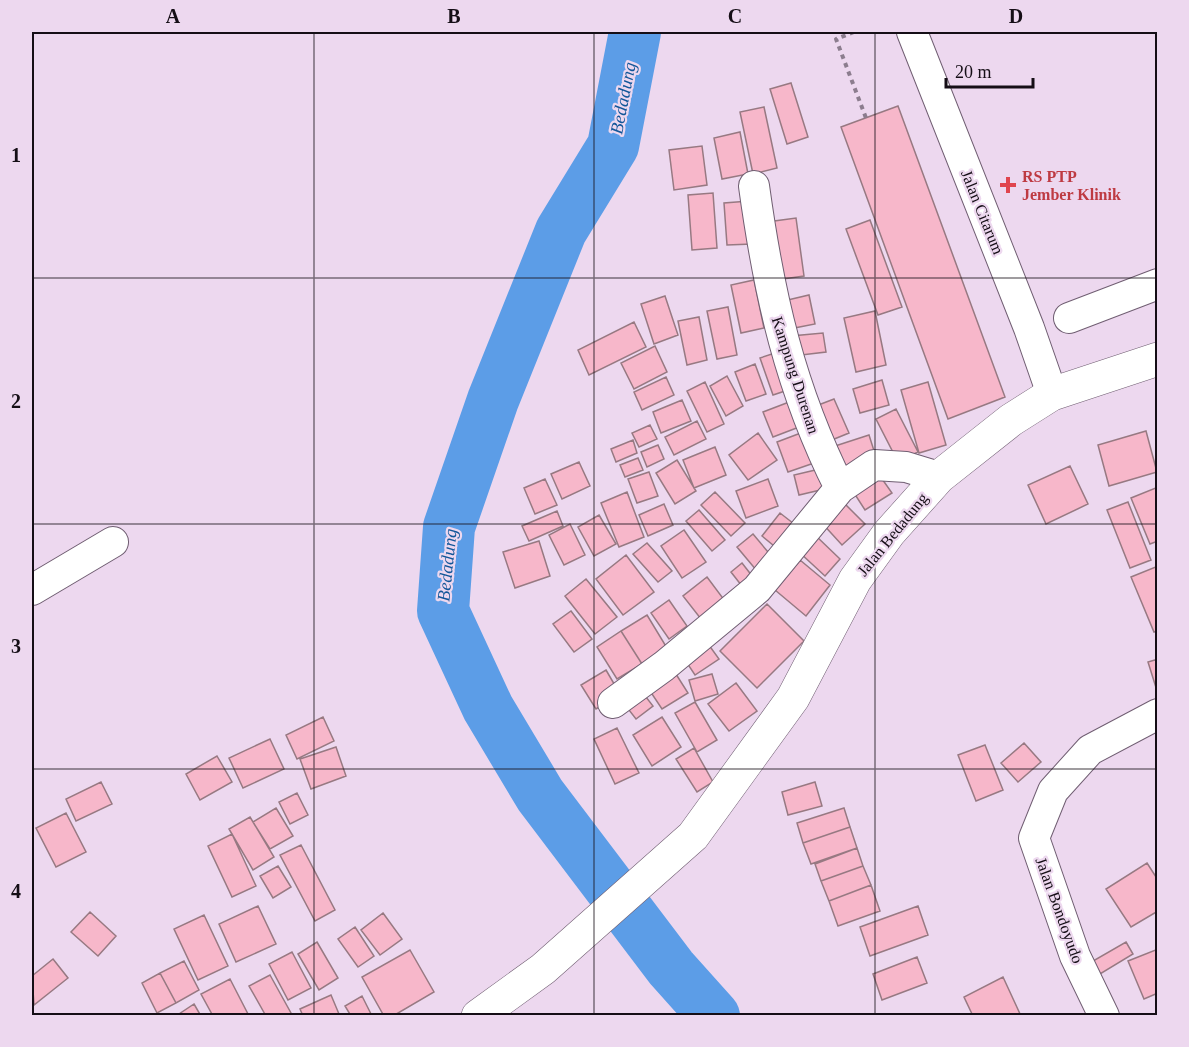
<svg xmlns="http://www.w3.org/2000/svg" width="1189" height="1047" font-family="'Times New Roman',serif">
	<rect width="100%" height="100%" fill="#edd8ef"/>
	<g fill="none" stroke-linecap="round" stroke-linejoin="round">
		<path stroke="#5c9de7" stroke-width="52" d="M635 32 613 146 561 231 493 400 449 527 443 611 488 708 540 795 671 968 714 1016"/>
	</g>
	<path fill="#f7b7ca" stroke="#977982" stroke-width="1.5" d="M791 83 808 137 787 144 770 89Z
		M898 106 1005 397 948 419 841 127Z
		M764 107 777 168 753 174 740 112Z
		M740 132 748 174 722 179 714 138Z
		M702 146 707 185 674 190 669 150Z
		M713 193 717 248 692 250 688 195Z
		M749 201 752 244 727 245 724 203Z
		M796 218 804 276 776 280 767 222Z
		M870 220 902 307 878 315 846 229Z
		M754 280 764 328 741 333 731 285Z
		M809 295 815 324 784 330 779 302Z
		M665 296 678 335 654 344 641 304Z
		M728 307 737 355 717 359 707 311Z
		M875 311 886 365 856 372 844 318Z
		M699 317 707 360 687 365 678 321Z
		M634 322 646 347 589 375 578 350Z
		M823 333 826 352 793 356 791 336Z
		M655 346 667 372 634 389 621 363Z
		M781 351 794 388 773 395 760 358Z
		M755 364 766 394 746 401 735 372Z
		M727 376 743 406 726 416 710 386Z
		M666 377 674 395 642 410 634 392Z
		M882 380 889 405 860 413 853 389Z
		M705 382 724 424 707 432 687 391Z
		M928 382 946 445 919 453 901 390Z
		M797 399 807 424 773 437 763 412Z
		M834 399 849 433 822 444 808 409Z
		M682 400 691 421 661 433 653 412Z
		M896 409 918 452 898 462 876 419Z
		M697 421 706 439 674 455 665 437Z
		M650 425 657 439 639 447 632 433Z
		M806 431 817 462 788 472 777 442Z
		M1146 431 1157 472 1109 486 1098 445Z
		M758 433 777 460 748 480 729 455Z
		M869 435 876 457 838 469 832 447Z
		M633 440 637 453 616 462 611 449Z
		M658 445 664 459 647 467 641 452Z
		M715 447 726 475 694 488 683 460Z
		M638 458 643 470 625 477 620 465Z
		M677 460 696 491 675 504 656 473Z
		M579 462 590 486 562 499 551 474Z
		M1070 466 1088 504 1046 524 1028 485Z
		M824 468 829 488 799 495 794 475Z
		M649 472 658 496 637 503 628 479Z
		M880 476 892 493 865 510 854 493Z
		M545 479 557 505 535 514 524 488Z
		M768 479 778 506 746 518 736 491Z
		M1158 487V541L1150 544 1131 498Z
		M627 492 644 537 619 547 601 503Z
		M715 492 745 523 731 536 701 505Z
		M843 502 865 524 842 545 821 522Z
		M1128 502 1151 560 1130 568 1107 510Z
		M664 504 673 525 648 536 639 515Z
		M699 510 725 540 712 551 686 521Z
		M557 511 563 526 529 541 522 526Z
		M780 513 798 527 779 550 762 536Z
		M599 515 616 544 594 556 578 527Z
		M570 524 585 555 564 565 549 535Z
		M684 530 706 562 682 578 661 546Z
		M753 534 773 558 757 571 737 547Z
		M815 535 840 559 825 576 799 552Z
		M539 541 550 576 515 588 503 552Z
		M647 543 672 571 658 582 633 554Z
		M626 555 654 592 623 615 596 579Z
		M800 560 830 585 806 616 775 590Z
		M742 563 756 581 745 590 731 572Z
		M1158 566V631L1154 632 1131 577Z
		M707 577 725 601 701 619 683 596Z
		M586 579 617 617 595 634 565 596Z
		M669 600 687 626 669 639 651 613Z
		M767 604 804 641 757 688 720 651Z
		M571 611 592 639 574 652 553 624Z
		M647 615 667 648 642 664 621 631Z
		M621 631 642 664 617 679 597 647Z
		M706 641 719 659 695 675 683 657Z
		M1158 659V694L1148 662Z
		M606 670 620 694 596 709 581 685Z
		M674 671 688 693 662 709 648 688Z
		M712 674 718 694 695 701 689 680Z
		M736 683 757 711 729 731 708 704Z
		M639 688 653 706 636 719 622 701Z
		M695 702 717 740 697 752 675 713Z
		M323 717 334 741 297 759 286 735Z
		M662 717 681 747 652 766 633 735Z
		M617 728 639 773 615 784 594 739Z
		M270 739 284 769 243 788 229 758Z
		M1024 743 1041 762 1018 782 1001 763Z
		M985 745 1003 790 976 801 958 755Z
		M336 747 346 776 311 789 300 759Z
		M694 748 713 782 697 792 676 759Z
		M217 756 232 782 200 800 186 774Z
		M101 782 112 804 76 821 66 799Z
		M815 782 822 806 788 815 782 792Z
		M297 793 308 815 290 824 279 802Z
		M276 808 293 836 270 849 253 822Z
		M844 808 850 827 803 843 797 823Z
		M66 813 86 852 56 867 36 828Z
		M250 817 274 857 253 870 229 829Z
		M850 827 857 848 811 864 803 843Z
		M232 834 256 886 232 897 208 846Z
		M301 845 335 910 315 921 280 855Z
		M857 848 863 866 821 881 815 864Z
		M1147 863 1158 880V911L1131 927 1106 889Z
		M278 866 291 887 273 898 260 876Z
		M863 866 871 885 829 901 821 881Z
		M871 885 880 911 838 926 829 901Z
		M258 906 276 944 236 962 219 924Z
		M918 906 928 935 870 956 860 927Z
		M90 912 116 936 98 956 71 932Z
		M383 913 402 939 380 955 361 930Z
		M204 915 228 966 198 980 174 929Z
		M355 927 374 956 358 967 338 939Z
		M317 942 338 978 319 990 298 954Z
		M1126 942 1133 954 1100 974 1093 961Z
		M1158 949V993L1144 999 1128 961Z
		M410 950 434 992 393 1016H384L362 977Z
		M292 952 311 988 288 1000 269 964Z
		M917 957 927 983 882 1000 873 974Z
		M53 959 68 978 34 1005 32 976Z
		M184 961 199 990 176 1003 160 973Z
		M160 973 176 1003 157 1013 142 983Z
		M270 975 291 1013 287 1016H266L249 986Z
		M1003 977 1021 1016H973L964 997Z
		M230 979 249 1016H213L201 994Z
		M331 995 339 1014 303 1016 300 1009Z
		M362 996 372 1016H351L345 1006Z
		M194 1004 201 1016H176Z"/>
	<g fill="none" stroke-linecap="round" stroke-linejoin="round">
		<defs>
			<path id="minor" d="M912 32 1029 328 1052 394
				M754 186C769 295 790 389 840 488
				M1069 318 1158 284
				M32 590 113 542
				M613 703 664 666 757 589 840 488 874 465 906 467 939 477
				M1104 1016 1075 956 1034 838 1053 791 1090 750 1158 714"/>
			<path id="major" d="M478 1016 543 969 693 836 793 698 855 580 889 533 939 477 1011 420 1052 394 1158 359"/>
		</defs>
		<use href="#minor" stroke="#705e72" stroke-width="32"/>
		<use href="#major" stroke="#705e72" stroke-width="34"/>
		<path stroke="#8c7d8e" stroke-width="4" stroke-dasharray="4.5 4.5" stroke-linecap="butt" d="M854 32 836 39 866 118"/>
		<use href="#minor" stroke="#fff" stroke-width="30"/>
		<use href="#major" stroke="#fff" stroke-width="33"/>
	</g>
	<path fill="none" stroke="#150e16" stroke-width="1.5" stroke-opacity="0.55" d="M314 32V1016M594 32V1016M875 32V1016M32 278H1158M32 524H1158M32 769H1158"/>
	<path fill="#e0444e" stroke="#edd8ef" stroke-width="2" d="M1005 176h6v6h6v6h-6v6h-6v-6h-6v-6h6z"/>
	<g text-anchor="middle" stroke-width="4.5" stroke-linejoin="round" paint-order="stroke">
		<g font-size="16" font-weight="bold" fill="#be3a42" stroke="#edd8ef" text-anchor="start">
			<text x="1022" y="182">RS PTP<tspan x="1022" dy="18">Jember Klinik</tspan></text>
		</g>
		<g font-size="16" fill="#150e16" stroke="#edd8ef">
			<text transform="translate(983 212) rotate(68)" y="6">Jalan Citarum</text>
			<text transform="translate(796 375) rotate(72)" y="6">Kampung Durenan</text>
			<text transform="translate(892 534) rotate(-51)" y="6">Jalan Bedadung</text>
			<text transform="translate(1060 910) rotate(70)" y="6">Jalan Bondoyudo</text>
		</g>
		<g font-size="18" font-style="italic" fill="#125699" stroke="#edd8ef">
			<text transform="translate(623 98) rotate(-79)" y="6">Bedadung</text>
			<text transform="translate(447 565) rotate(-84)" y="6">Bedadung</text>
		</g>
	</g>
	<rect width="1189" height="1047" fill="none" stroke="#edd8ef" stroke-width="66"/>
	<path d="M946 78v9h87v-9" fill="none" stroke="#150e16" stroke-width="3"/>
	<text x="955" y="78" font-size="18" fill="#150e16" stroke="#edd8ef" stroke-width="4.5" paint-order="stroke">20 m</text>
	<rect x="33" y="33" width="1123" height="981" fill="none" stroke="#150e16" stroke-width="2"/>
	<g font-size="20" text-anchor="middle" font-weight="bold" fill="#150e16">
		<text x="173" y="23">A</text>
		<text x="454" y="23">B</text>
		<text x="735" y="23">C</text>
		<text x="1016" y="23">D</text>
		<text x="16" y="162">1</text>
		<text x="16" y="408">2</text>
		<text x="16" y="653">3</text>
		<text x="16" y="898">4</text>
	</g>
</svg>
